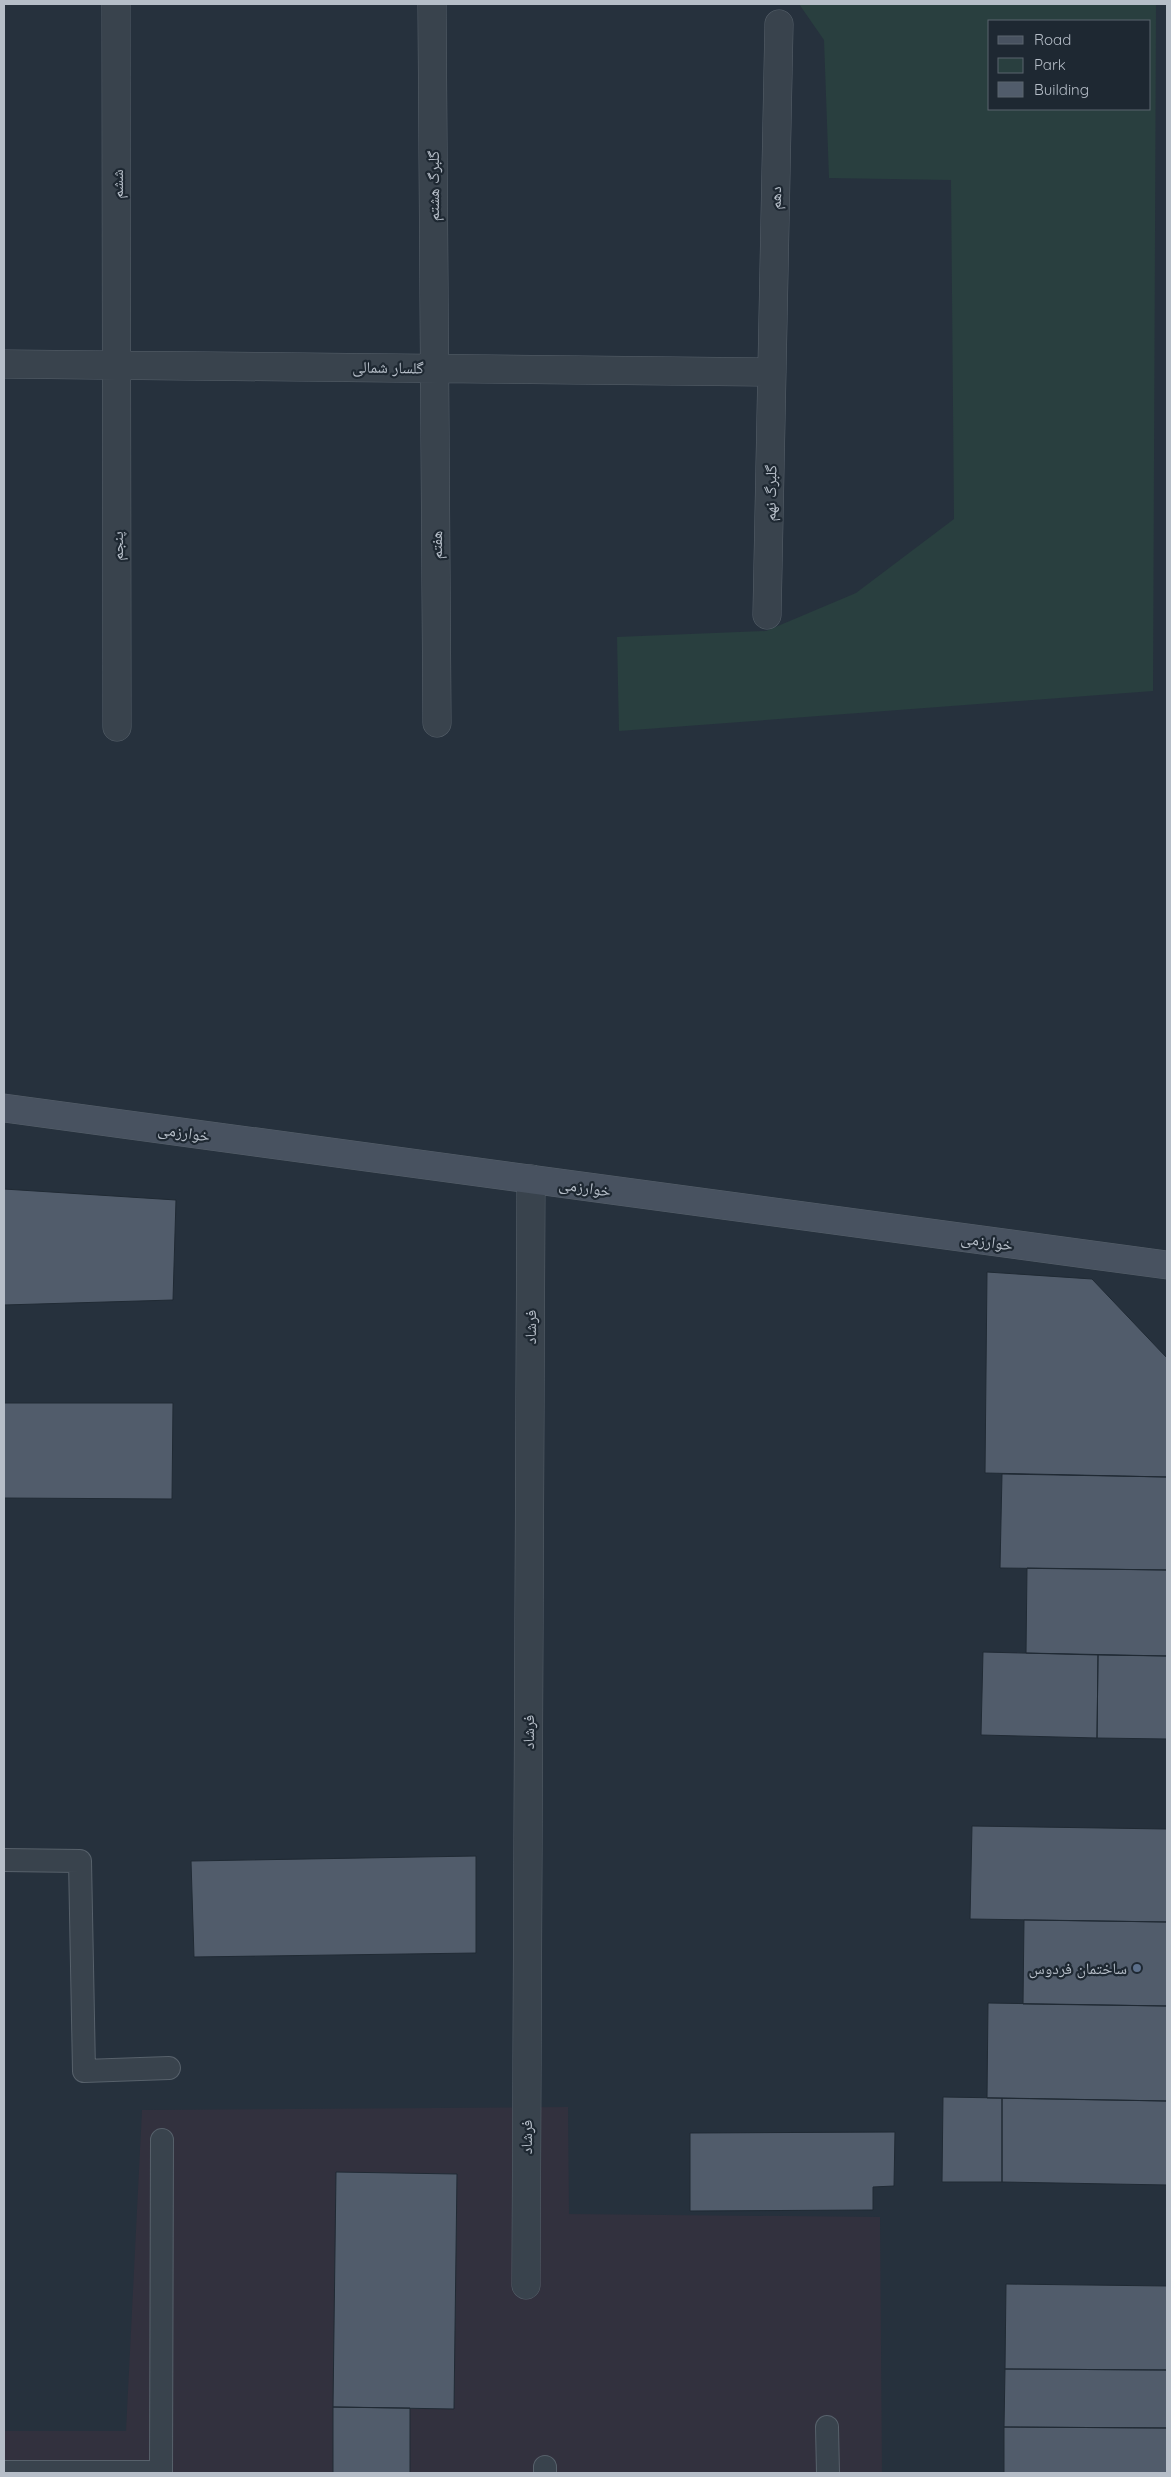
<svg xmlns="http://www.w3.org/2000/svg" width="1171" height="2477" font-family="Quicksand,'Noto Naskh Arabic',sans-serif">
	<rect width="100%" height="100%" fill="#26313d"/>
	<path fill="#32313e" d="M568 2107 569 2214 880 2217 882 2473H4V2431H126L142 2110Z"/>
	<path fill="#293f3f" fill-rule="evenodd" d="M799 4H1156L1153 691 619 731 617 637 766 631 856 593 954 519 951 180 829 178 824 40ZM990 21H1150V109H990Z"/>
	<path fill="#515c6b" stroke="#202a34" d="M4 1189 176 1200 173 1300 4 1305Z
		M987 1272 1092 1279 1167 1358V1477L985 1473Z
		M4 1403H173L172 1499 4 1498Z
		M1002 1474 1167 1477V1570L1000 1568Z
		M1027 1568 1167 1570V1656L1026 1653Z
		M983 1652 1098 1655 1097 1738 981 1735Z
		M1098 1655 1167 1656V1739L1097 1738Z
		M972 1826 1167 1829V1922L970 1919Z
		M476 1856V1953L194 1957 191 1861Z
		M1024 1920 1167 1922V2006L1023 2004Z
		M988 2003 1167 2006V2101L987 2098Z
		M943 2097 1002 2098V2182H942Z
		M1002 2098 1167 2101V2185L1002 2182Z
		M895 2132 894 2186 873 2187V2210L690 2211V2133Z
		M336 2172 457 2174 454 2409 333 2407Z
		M1006 2284 1167 2286V2370L1005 2369Z
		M1005 2369 1167 2370V2428L1004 2427Z
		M333 2407 410 2408V2473H333Z
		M1004 2427 1167 2428V2473H1004Z"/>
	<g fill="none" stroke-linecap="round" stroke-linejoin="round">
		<defs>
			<path id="lane" d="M4 1860 80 1861 84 2071 169 2068
				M827 2427 828 2473
				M545 2467V2473
				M4 2472H161L162 2140"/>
			<path id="street" d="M116 4 117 727
				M432 4 437 723
				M4 364 772 372
				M767 615 779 24
				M526 2285 531 1179"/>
			<path id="secondary" d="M4 1108 1167 1265"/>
		</defs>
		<use href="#lane" stroke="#57616b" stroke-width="24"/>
		<use href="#street" stroke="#57616b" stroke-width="29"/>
		<use href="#secondary" stroke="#57616b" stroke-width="29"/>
		<use href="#lane" stroke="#39434d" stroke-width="22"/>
		<use href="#street" stroke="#39434d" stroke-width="28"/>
		<use href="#secondary" stroke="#485260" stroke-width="28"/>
	</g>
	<circle fill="#5c6f8a" stroke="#1e2832" stroke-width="2" cx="1137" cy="1968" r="5"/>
	<g text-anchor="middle" stroke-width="4.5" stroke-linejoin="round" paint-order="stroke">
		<g font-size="16" fill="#b6bec8" stroke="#1e2832">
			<text transform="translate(117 184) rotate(-90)" y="6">ششم</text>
			<text transform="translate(433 186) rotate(-90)" y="6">گلبرگ هشتم</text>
			<text transform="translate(775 198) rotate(-89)" y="6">دهم</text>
			<text transform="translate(388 367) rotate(1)" y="6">گلسار شمالی</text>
			<text transform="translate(770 493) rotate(-89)" y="6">گلبرگ نهم</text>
			<text transform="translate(436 545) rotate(-90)" y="6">هفتم</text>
			<text transform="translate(117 546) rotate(-90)" y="6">پنجم</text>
			<text transform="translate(184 1132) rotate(8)" y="6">خوارزمی</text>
			<text transform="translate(585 1187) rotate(8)" y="6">خوارزمی</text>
			<text transform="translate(987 1241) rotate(8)" y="6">خوارزمی</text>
			<text transform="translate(530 1327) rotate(-90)" y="6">فرشاد</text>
			<text transform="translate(528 1732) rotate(-90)" y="6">فرشاد</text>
			<text transform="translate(526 2137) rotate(-90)" y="6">فرشاد</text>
		</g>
		<g font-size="16" fill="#b6bec8" stroke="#1e2832" text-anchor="end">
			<text x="1127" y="1974">ساختمان فردوس</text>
		</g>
	</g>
	<rect width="1171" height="2477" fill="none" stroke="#b6bec8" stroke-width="10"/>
	<rect x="988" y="20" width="162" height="90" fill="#1e2832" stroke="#5b646e"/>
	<rect x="998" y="36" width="25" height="8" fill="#485260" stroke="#5b646e"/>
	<text x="1034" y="45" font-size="15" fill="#b6bec8">Road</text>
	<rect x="998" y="58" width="25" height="15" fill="#293f3f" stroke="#5b646e"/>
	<text x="1034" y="70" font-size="15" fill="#b6bec8">Park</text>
	<rect x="998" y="82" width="25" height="15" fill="#515c6b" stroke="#5b646e"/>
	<text x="1034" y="95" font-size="15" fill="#b6bec8">Building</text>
</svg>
